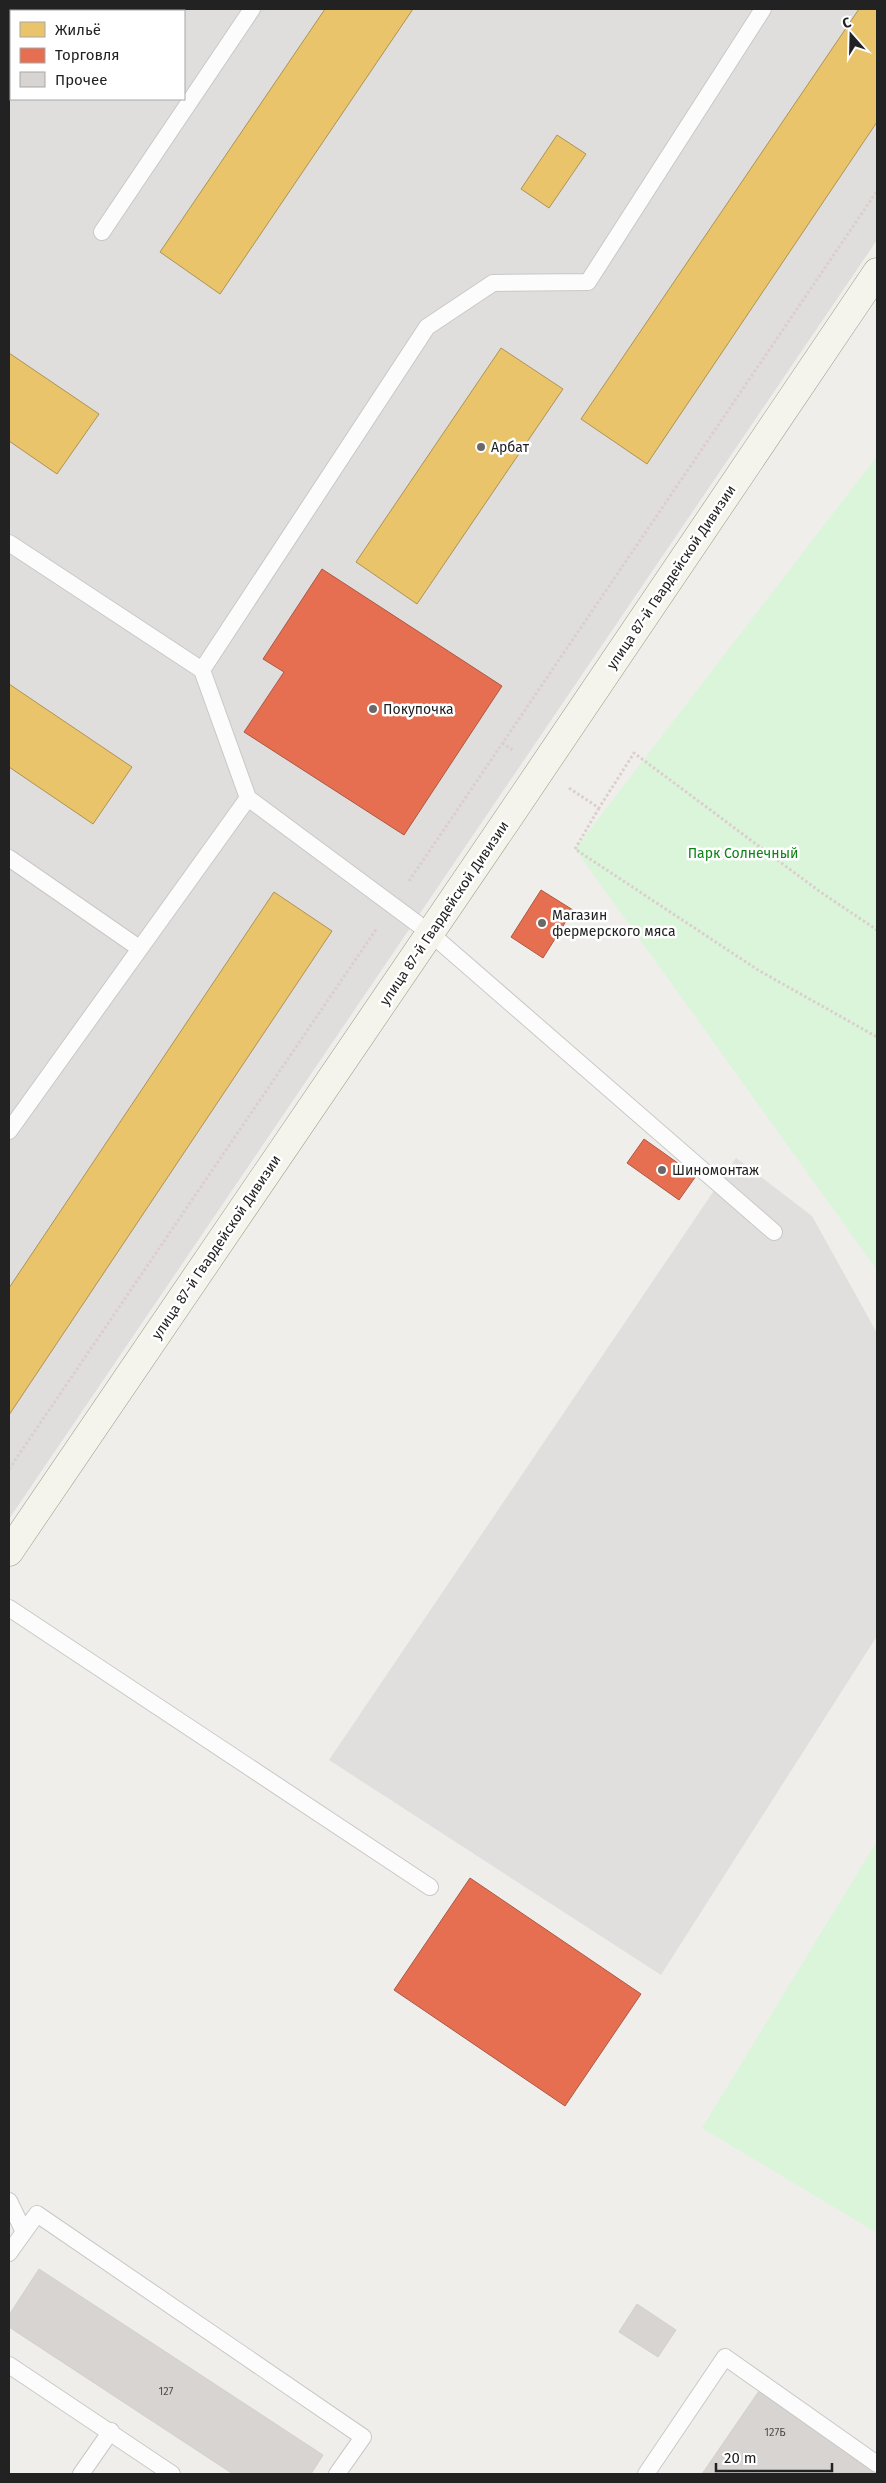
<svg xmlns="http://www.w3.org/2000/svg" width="886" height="2483" font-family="'Fira Sans',sans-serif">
	<rect width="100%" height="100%" fill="#f0eeeb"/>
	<path fill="#dfdedc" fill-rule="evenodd" d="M9 9H877V240L9 1519ZM11 11H184V99H11Z"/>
	<path fill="#daf5da" d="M877 456V1270L575 849Z
		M877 1841V2233L702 2128Z"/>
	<path fill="#e0dfde" d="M736 1158 812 1216 877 1333V1636L661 1975 329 1760Z"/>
	<path fill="#e9c46a" stroke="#ad9354" d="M325 9H413L220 294 160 252Z
		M859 9H877V122L647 464 581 419Z
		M557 135 586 154 549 208 521 189Z
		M501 348 563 389 417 604 356 562Z
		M9 353 99 414 57 474 9 441Z
		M9 684 132 767 93 824 9 767Z
		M274 892 332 931 9 1415V1288Z"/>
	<path fill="#e76f51" stroke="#ac5843" d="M322 569 502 686 404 835 244 732 284 672 263 659Z
		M541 890 573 910 543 958 511 937Z
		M644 1139 696 1176 679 1200 627 1163Z
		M470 1878 641 1994 565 2106 394 1990Z"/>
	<path fill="#d7d4d2" stroke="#d3d0cc" d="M39 2269 323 2455 311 2474H233L9 2327V2315Z
		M637 2304 676 2330 658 2357 619 2332Z
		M759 2391 877 2472V2474H702Z"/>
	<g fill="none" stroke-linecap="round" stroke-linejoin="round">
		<defs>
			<path id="lane" d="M102 232 252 9
				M9 543 202 670
				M248 798 430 933 774 1232
				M9 858 139 948
				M9 1131 248 798 202 670 427 327 493 283 588 282 763 9
				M9 1608 430 1887
				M9 2201 24 2232
				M9 2253 37 2214 363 2437 337 2474
				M9 2365 172 2474
				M81 2474 111 2431
				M646 2474 725 2357 877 2464"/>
			<path id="secondary" d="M9 1552 505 823 877 272"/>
		</defs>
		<use href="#lane" stroke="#c9c8c7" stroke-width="18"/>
		<use href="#secondary" stroke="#999a82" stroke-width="29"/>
		<path stroke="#dccecd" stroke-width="3" stroke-dasharray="2.5 2.5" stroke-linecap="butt" d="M502 743 514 751
			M569 788 599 808 634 753 819 891 877 930
			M599 808 575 849 758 970 877 1037
			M409 881 877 191
			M9 1469 377 928"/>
		<use href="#lane" stroke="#fdfcfc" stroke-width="16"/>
		<use href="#secondary" stroke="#f4f4ed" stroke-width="28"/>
	</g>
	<g fill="#6a6968" stroke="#fff" stroke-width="2">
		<circle cx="481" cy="447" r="5"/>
		<circle cx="373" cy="709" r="5"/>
		<circle cx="542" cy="923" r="5"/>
		<circle cx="662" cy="1170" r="5"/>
	</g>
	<g text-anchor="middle" stroke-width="5" stroke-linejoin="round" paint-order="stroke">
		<g font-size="11" fill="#4f4e4e">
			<text x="166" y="2395">127</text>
			<text x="775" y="2436">127Б</text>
		</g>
		<g font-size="14" fill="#222" stroke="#fff" text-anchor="start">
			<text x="491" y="452">Арбат</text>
			<text x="383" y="714">Покупочка</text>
			<text x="552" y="920">Магазин<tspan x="552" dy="16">фермерского мяса</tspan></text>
			<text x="672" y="1175">Шиномонтаж</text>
		</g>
		<g font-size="14" fill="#222" stroke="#fff">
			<text transform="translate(671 577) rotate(-56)" y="5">улица 87-й Гвардейской Дивизии</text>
			<text transform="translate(444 913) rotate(-56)" y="5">улица 87-й Гвардейской Дивизии</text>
			<text transform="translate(216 1247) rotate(-56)" y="5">улица 87-й Гвардейской Дивизии</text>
		</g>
		<g font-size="14" fill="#0c8416" stroke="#fff">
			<text x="743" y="858">Парк Солнечный</text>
		</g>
	</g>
	<rect width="886" height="2483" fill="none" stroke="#222222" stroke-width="20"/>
	<rect x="10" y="10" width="175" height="90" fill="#ffffff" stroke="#a7a7a7"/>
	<rect x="20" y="22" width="25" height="15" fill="#e9c46a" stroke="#a7a7a7"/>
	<text x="55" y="35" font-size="15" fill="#222222">Жильё</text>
	<rect x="20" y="48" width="25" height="15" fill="#e76f51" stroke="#a7a7a7"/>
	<text x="55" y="60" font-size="15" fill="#222222">Торговля</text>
	<rect x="20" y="72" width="25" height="15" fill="#d7d4d2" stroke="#a7a7a7"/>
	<text x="55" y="85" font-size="15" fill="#222222">Прочее</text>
	<g transform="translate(851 35) rotate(340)" stroke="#ffffff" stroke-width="4" paint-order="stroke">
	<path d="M0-4L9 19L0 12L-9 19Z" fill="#222222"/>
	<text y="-8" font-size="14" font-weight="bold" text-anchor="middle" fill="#222222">С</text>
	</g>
	<path d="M716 2463v8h116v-8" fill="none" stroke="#222222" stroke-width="2.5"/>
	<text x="724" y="2463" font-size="15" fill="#222222" stroke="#ffffff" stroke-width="4" paint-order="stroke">20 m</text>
</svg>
